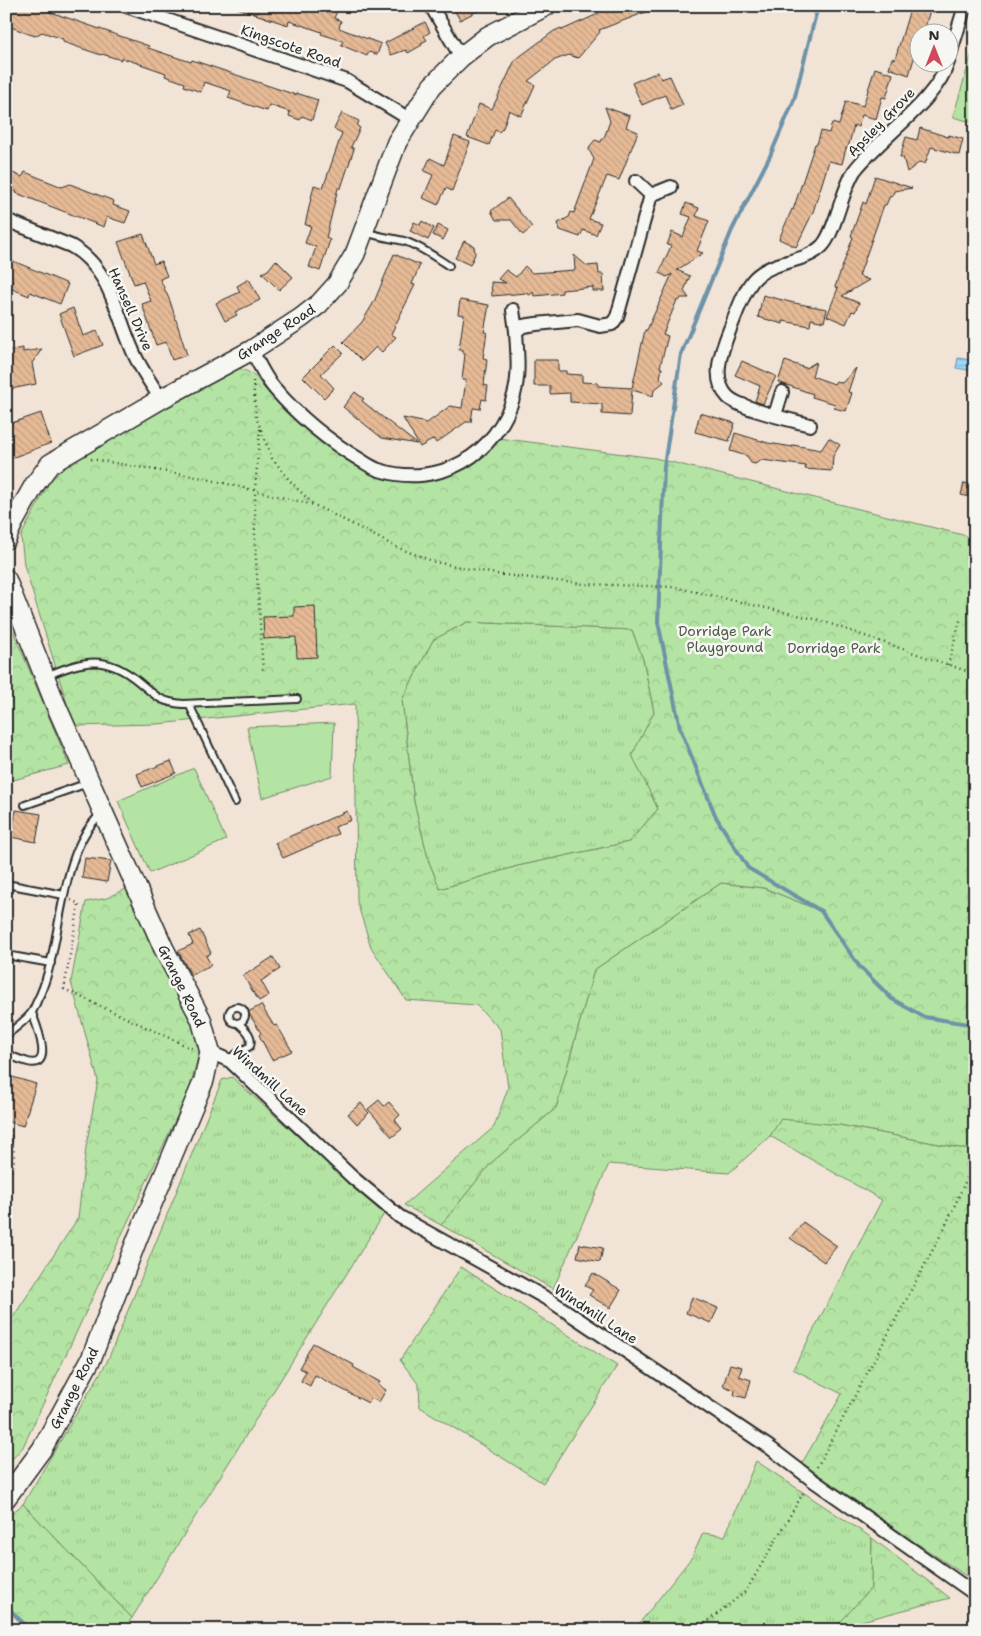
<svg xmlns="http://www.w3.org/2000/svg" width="981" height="1636" font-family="'Shantell Sans',sans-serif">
	<defs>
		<pattern id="grass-tufts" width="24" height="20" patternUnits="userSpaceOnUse" patternTransform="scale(1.25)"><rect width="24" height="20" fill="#b4e4a3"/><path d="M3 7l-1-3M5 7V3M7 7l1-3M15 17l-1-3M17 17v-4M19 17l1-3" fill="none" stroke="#9bc48c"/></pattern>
		<pattern id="forest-crowns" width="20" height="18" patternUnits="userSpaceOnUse" patternTransform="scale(1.25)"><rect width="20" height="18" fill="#b4e4a3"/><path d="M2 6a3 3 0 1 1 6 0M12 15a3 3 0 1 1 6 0" fill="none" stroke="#9bc48c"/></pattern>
		<pattern id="water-rules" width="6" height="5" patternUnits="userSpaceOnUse" patternTransform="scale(1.25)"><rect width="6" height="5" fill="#9bd6fc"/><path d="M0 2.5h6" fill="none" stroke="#86b8d8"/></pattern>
		<pattern id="building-back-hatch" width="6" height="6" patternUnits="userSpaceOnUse" patternTransform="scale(1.25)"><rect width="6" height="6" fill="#e6ba96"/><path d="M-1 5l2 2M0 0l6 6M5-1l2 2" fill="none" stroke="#c5a081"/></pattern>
	</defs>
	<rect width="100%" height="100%" fill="#f1e4d6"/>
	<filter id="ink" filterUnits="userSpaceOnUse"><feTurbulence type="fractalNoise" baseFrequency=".02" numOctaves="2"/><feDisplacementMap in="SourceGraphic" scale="10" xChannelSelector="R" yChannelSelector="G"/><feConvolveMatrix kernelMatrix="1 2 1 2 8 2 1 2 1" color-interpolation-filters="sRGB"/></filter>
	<g filter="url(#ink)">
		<path fill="url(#grass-tufts)" stroke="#708867" d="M467 622 632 630 643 659 654 712 633 755 658 809 629 842 518 866 440 889 429 862 414 802 402 700 433 640Z
			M721 883 764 888 821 911 859 966 924 1017 975 1025V1151L839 1125 781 1120 770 1136 729 1173 609 1164 553 1289 441 1225 491 1163 556 1108 594 970Z
			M232 1077 384 1214 132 1618 23 1504 107 1362 222 1080Z
			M756 1461 872 1538 871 1588 834 1630H634L692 1557 703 1533 725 1536Z"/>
		<path fill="url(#forest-crowns)" stroke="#708867" fill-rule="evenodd" d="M234 366C240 369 249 371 254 376 258 379 261 384 264 388 279 404 297 421 314 436 356 470 411 498 465 468 478 461 488 448 498 438L655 458 975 538V1025L924 1017 892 999 859 966 821 911 764 888 721 883 594 970 556 1108 491 1163 441 1225 404 1205 494 1127 508 1088 500 1029 476 1005 406 1000 371 947 357 902 355 704 157 724 74 726 24 565 21 536 50 481 69 463 161 411ZM467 622 632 630 643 659 654 712 632 755 658 809 629 842 518 866 440 889 429 862 414 802 402 700 433 640Z
			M6 614 69 765 6 782Z
			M126 889 187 1008 200 1049 190 1088 23 1447 6 1466V1328L78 1218 86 1147 98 1080 71 982 86 902 107 898Z
			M781 1119 839 1125 975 1151 974 1581 913 1541 802 1463 842 1394 793 1369 882 1200 770 1136Z
			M461 1267 617 1366 543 1483 420 1407 419 1385 400 1360Z
			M23 1504 132 1618 127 1625 131 1630H27L6 1607V1518Z
			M872 1538 950 1598 835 1628 871 1588Z"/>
		<path fill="#b4e4a3" stroke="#708867" d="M971 56 975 57V123L953 117Z
			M334 723 332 776 262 798 247 727Z
			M194 768 226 840 150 873 118 801Z"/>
		<path fill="url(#water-rules)" stroke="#6e92a8" d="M958 358 970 360 972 359H975L974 371 956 368Z"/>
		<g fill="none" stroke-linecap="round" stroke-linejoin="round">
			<path stroke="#6e92a8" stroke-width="4" d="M818 6 794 100 770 156 732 230 681 354 664 466 658 622 680 728 716 817 748 868 821 911 859 966 892 999 924 1017 975 1025
				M6 1606 30 1630"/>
		</g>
		<path fill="url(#building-back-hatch)" stroke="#2b2b2b" d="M6 6H33L149 46 148 48 172 56 191 62 192 60 296 95V93L318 100 312 120 302 116 300 120 289 116 290 112 269 105 267 111 228 98 231 91 204 82 201 92 184 86 185 83 165 76 166 73 146 66 122 58 121 60 102 54 101 55 63 42V39L42 32 35 36 29 34 6 25Z
			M238 6H323L337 11 334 18 341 21 339 28 381 44 377 55 369 52 367 56 341 45 343 41 321 34 322 32 289 21 288 25 237 8Z
			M452 6H487L460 20Z
			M602 6 659 7 599 30 600 32 578 58 569 55 555 60 528 81 535 85 521 116 509 110 503 128 499 132 495 130 489 145 467 137 479 104 492 109 515 60 554 31 561 28 562 30 598 14 596 9Z
			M911 6H931L924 32 918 31V45L909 75 889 68 892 58 895 59Z
			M425 22 430 32 424 36 427 40 421 43 422 45 408 53 406 50 391 55 385 43Z
			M875 68 893 74 886 98 882 97 876 119 862 115 858 127 854 125 848 148H846L842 164 829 161 813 212 796 247 779 239 792 209 793 210 815 144H817L821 131 829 133 832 123 839 125 846 101 863 106Z
			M658 72 661 79 670 76 683 105 671 110 665 95 642 105 632 83Z
			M605 107 630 116 626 127 638 132 619 180 607 176 589 219 601 223 596 235 583 230 580 237 560 230 558 223 569 217 571 212 574 213 594 159 589 150 590 146 595 140 601 142 603 137 604 138 610 121Z
			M342 113 359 121 357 126 360 128 351 147 354 149 341 188H338L326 238 330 240 320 271 309 267 316 247 305 243 311 226 305 225 314 185 323 188 342 133 334 129Z
			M920 128 948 137 949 135 963 139 959 155 931 147 925 164 920 162 907 172 903 157H900L906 137 917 140Z
			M454 136 470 142 452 191 446 188 438 205 423 198 433 175 424 171 430 158 444 165Z
			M6 170 22 177 25 172 62 187 70 184 114 201 113 205 130 211 125 223 107 217 104 227 16 193 17 192 6 187Z
			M875 176 912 188 894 191 892 197 890 196 886 205H884L859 276 869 280 842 296 859 303 855 312 852 311 846 324 827 316 838 288 835 287 853 237 851 236 863 202 866 204Z
			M508 198 532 227 523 235 511 220H496L491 211Z
			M686 203 699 208 696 216 709 221 697 251 703 253 677 270 690 276 684 291 689 298H681L679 301 677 300 663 334 668 336 660 367 662 368 660 378 664 382 654 390 653 396 632 390 630 416 602 414V404L570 402V393L550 394V386H534V360H558V371H566V374L582 375V382L598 383V386L632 388 645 330H647L672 274 667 277 659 273 671 246 667 245 672 232 683 237 691 217 682 214Z
			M422 221 434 228 428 240 410 231 414 222 420 225Z
			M438 225 448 230 443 240 433 235Z
			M143 234 154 264 161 261 167 276 160 279 170 301 187 355 172 360 166 342 156 345 142 304 151 301 143 281 134 284 118 242Z
			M464 241 474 246 475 254 470 265 455 258Z
			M394 254 420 265 412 284 415 285 391 334 396 337 382 352 376 347 362 361 343 342 362 322 374 302Z
			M574 255 587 266 598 265 599 274H603L604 291H593V287L562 290V293L545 295 534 296 533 292 530 295 526 293 492 296 491 282 506 283 498 279 506 270 516 277 525 266 532 273 575 270Z
			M6 258 68 284 60 304 30 292 29 296 10 288 13 280 6 278Z
			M276 260 293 277 279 290 262 273 268 270Z
			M249 279 260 300 235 312 237 315 225 321 216 303 240 292 237 286Z
			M763 295 794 303 827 309 824 322 811 319 810 326 783 321V324L758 317Z
			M460 300 489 305 484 332H487L483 358 487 359 484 385 488 386 486 400 482 399 480 409 473 408 471 422H466L436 443 434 439 420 447 403 418 427 423 450 406 462 408 466 380H462L465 354 462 353 463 350H459L464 315 458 314Z
			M73 308 83 336 97 331 103 345 74 356 59 314Z
			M335 345 343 353 321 374 334 388 324 398 303 377Z
			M23 348V352L42 349 32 363 36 384 6 390V351Z
			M742 361 776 376 763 404 755 401 760 386 735 375Z
			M785 361 806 368 816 362 812 376 834 384 836 381 842 383 856 368 848 392 852 393 846 411 834 408 835 404 812 397 813 394 778 382Z
			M355 392 364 399 362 401 417 444 382 438 343 407Z
			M41 413 51 443 9 459 6 451V425Z
			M700 413 735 423 729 441 695 432Z
			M735 433 768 443 793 447V445L821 450 829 438 840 445 833 456 832 471 805 469 806 466 762 460 755 464 751 463 747 456 730 451Z
			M964 483 975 485V498L961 495Z
			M315 606 317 657 297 658 296 637 264 639 263 617 294 616V607Z
			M171 761 176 773 142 787 137 774Z
			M16 810 41 814 36 842 11 837Z
			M347 811 351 820 335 827 338 834 283 858 275 843Z
			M85 858 111 861 107 882 82 878Z
			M200 930 211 953 206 956 211 965 191 975 178 951 193 944 189 935Z
			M273 957 280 969 261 981 269 995 259 1001 243 976Z
			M261 1005 274 1026 277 1025 292 1051 272 1060 259 1035 261 1033 248 1012Z
			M6 1075 36 1084 23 1126 6 1121Z
			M379 1100 384 1106 389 1102 400 1115 395 1120 402 1129 392 1137 368 1109Z
			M361 1103 369 1113 357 1124 348 1114Z
			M803 1222 837 1246 824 1262 790 1238Z
			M580 1244 603 1248 600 1262 577 1257Z
			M593 1273 621 1290 610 1308 589 1295 593 1290 585 1286Z
			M692 1297 718 1308 711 1323 686 1313Z
			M313 1343 354 1365 353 1367 380 1382 378 1385 386 1390 379 1402 371 1398 368 1403 315 1375 310 1386 301 1381 306 1371 299 1368Z
			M730 1364 742 1367 739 1376 751 1380 746 1398 734 1395 735 1390 723 1386Z"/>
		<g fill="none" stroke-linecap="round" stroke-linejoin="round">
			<defs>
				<path id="service" d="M366 232C379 237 391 238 404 241 420 246 435 257 449 266
					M46 676C84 660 106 654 139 682 157 697 160 702 183 704L297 699
					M189 704 235 802
					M25 805 88 783
					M6 884 64 895
					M6 955 51 963
					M229 1015a8 8 0 1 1 16 0a8 8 0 1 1-16 0Z
					M6 1036C14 1028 26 1021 32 1012 35 1007 37 1000 40 995 63 943 58 854 100 815
					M6 1053C12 1057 21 1060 28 1062 55 1069 36 1024 32 1013
					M228 1059 250 1046C253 1035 246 1030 238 1023"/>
				<path id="minor" d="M126 6 347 81 411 120
					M431 6 461 57
					M948 61 965 6
					M636 181 651 195 671 187
					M6 220 71 246C109 267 116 312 132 349 139 367 151 383 161 399
					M513 310 516 331
					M252 350C258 363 265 378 275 389 299 417 330 442 362 461 367 464 373 468 379 470 439 489 497 455 514 395 520 373 517 352 516 331L523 326 536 324 578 320 600 326 612 324 617 317 651 195
					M775 415 782 392
					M810 425C791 420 741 409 728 397 710 379 722 349 730 329 736 315 744 289 755 278 774 259 804 264 822 246 836 231 841 191 855 170 881 136 936 102 948 62
					M210 1052 230 1061 352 1177 400 1217 551 1301 769 1447 811 1479 975 1594"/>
				<path id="secondary" d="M6 539 13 523 35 484 50 464 161 399 252 350 301 318 319 304 337 284 355 254 397 142 432 86 461 57 488 36 546 6
					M6 579 55 703 103 812 164 949 201 1019 210 1052 204 1080 138 1237 91 1359 42 1449 6 1498"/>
			</defs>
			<use href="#service" stroke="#2b2b2b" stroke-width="10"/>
			<use href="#minor" stroke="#2b2b2b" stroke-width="16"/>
			<use href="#secondary" stroke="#2b2b2b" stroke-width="22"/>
			<path stroke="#2b2b2b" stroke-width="2.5" stroke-dasharray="1 4" stroke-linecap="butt" d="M253 381 256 417 272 458 290 481 313 504
				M260 429 255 490V544L263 672
				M91 459 203 478 314 505 358 527 396 547 435 562 496 574 584 584 674 587 819 620 975 674
				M948 665 961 617
				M71 900 79 904 64 989 193 1049
				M6 1128 9 1129C13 1143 19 1168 6 1179
				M817 1467 945 1227 975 1160
				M697 1630 746 1591 805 1490"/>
			<use href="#service" stroke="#f6f6f2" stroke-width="6"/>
			<use href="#minor" stroke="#f6f6f2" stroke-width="12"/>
			<use href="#secondary" stroke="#f6f6f2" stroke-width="19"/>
		</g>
	</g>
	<g text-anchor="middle" stroke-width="5" stroke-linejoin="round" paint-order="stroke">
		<g font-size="14" fill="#2b2b2b" stroke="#f6f6f2">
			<text transform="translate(291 46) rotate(19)" y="5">Kingscote Road</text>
			<text transform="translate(881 122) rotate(-46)" y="5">Apsley Grove</text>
			<text transform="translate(131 309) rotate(66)" y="5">Hansell Drive</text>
			<text transform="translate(276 332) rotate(-33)" y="5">Grange Road</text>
			<text transform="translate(182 986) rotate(64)" y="5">Grange Road</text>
			<text transform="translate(270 1081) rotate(42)" y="5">Windmill Lane</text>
			<text transform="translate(596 1314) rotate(33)" y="5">Windmill Lane</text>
			<text transform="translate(74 1388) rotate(-63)" y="5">Grange Road</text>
		</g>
		<g font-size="14" fill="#4d5949" stroke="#f6f6f2">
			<text x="725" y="636">Dorridge Park<tspan x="725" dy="16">Playground</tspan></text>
			<text x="834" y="653">Dorridge Park</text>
		</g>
	</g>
	<rect width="981" height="1636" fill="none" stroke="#f6f6f2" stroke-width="25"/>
	<rect x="12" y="12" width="956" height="1611" fill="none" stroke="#2b2b2b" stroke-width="2" filter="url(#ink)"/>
	<g transform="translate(934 48)"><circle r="24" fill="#f6f6f2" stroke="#a5a5a2"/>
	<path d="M0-4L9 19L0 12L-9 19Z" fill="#d1495b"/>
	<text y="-8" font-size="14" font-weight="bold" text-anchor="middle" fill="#2b2b2b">N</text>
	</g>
</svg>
